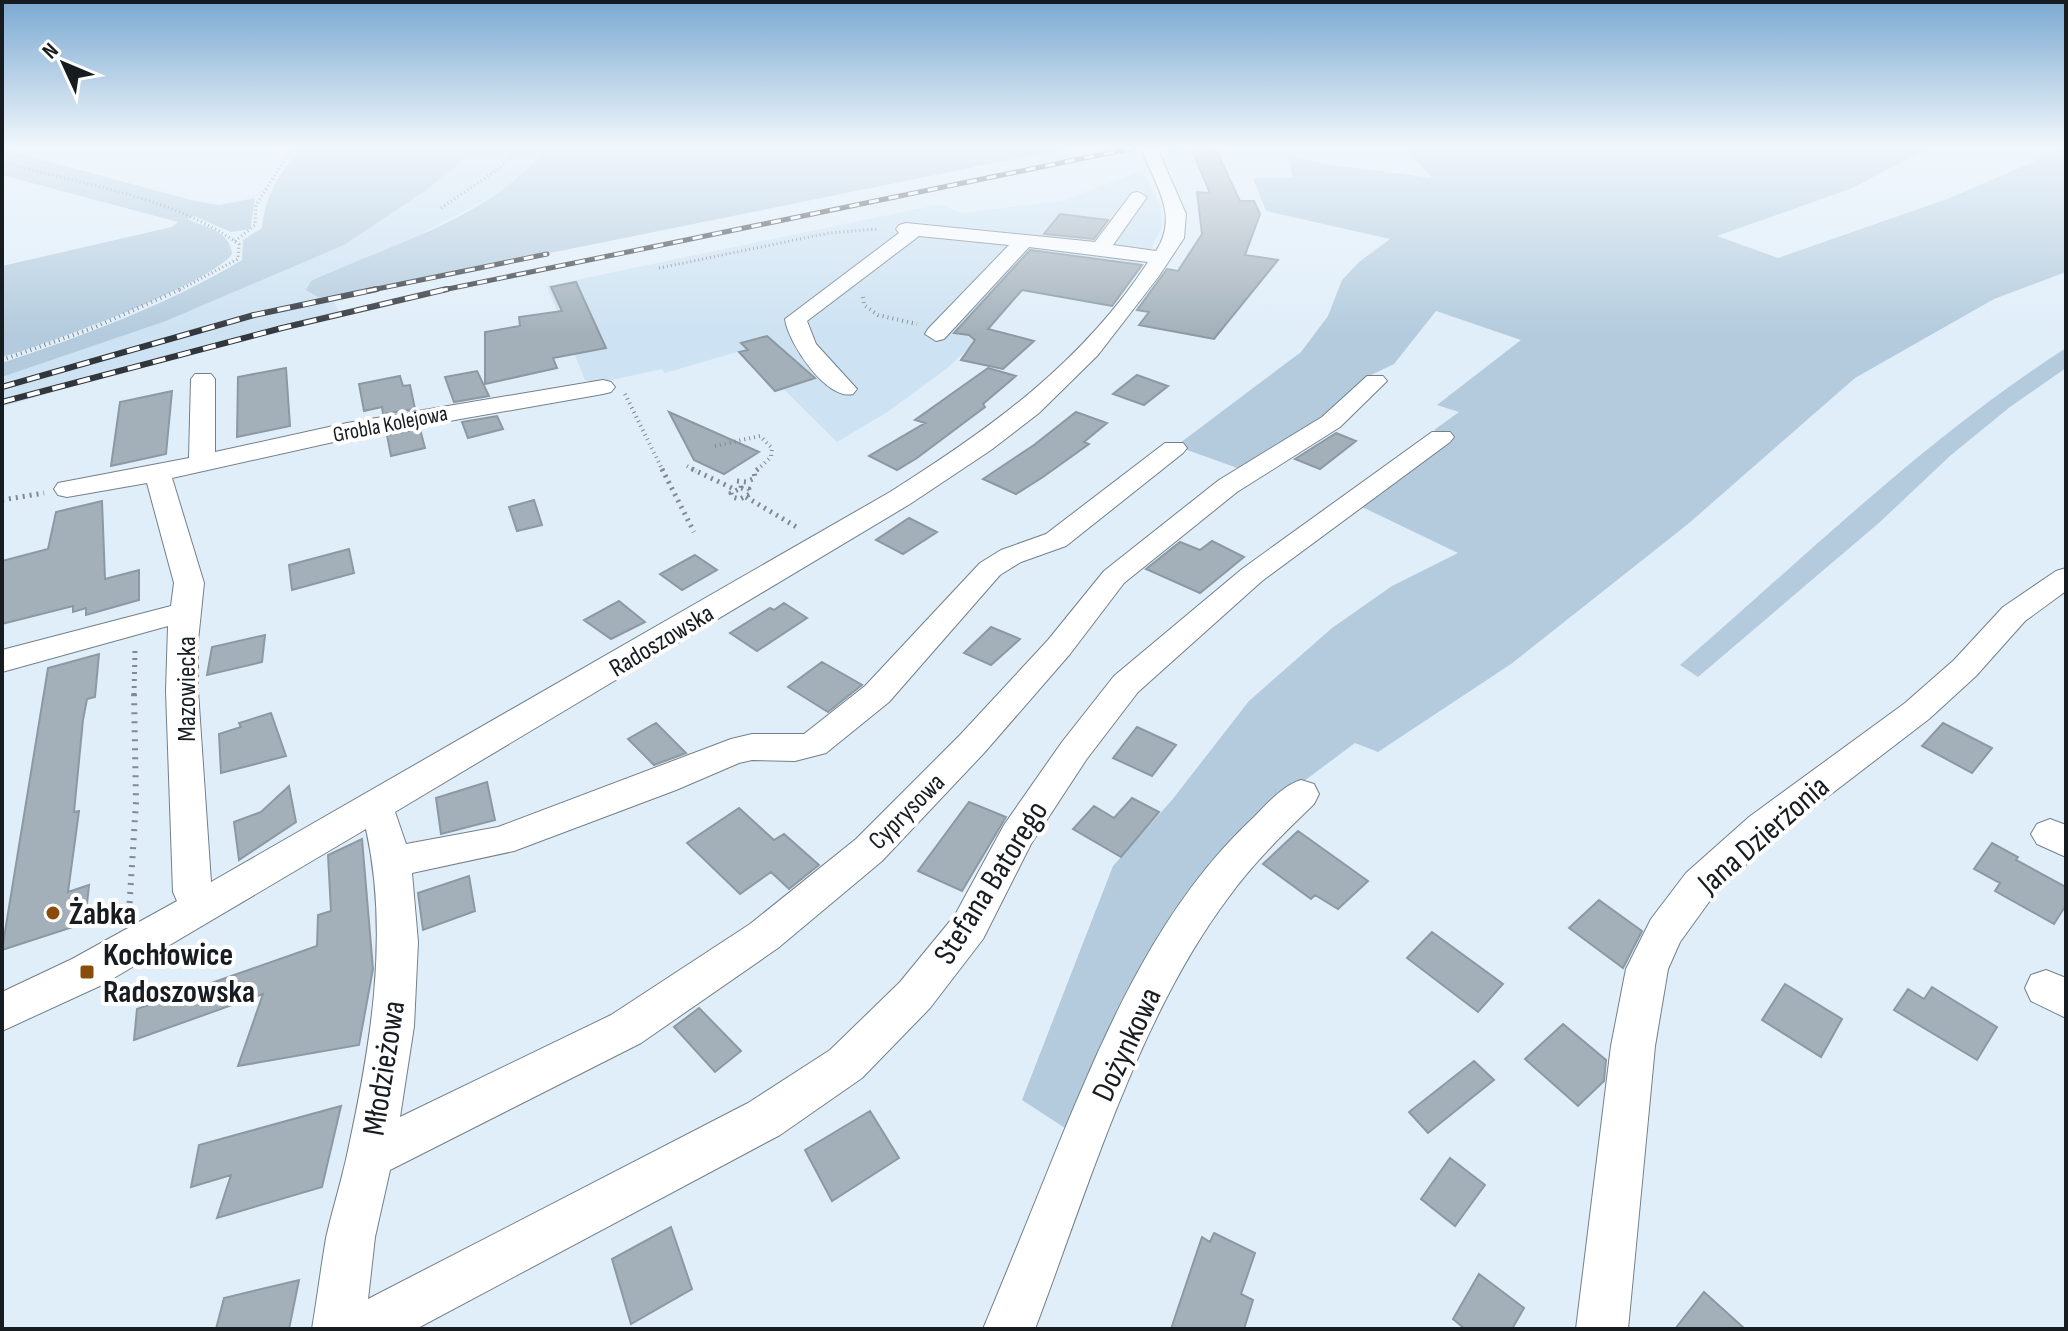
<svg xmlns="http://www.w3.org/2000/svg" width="2068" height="1331" font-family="'Sofia Sans Condensed',sans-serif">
	<rect width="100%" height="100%" fill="#e0eef9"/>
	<path fill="#cde2f2" d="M478 148H546L527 172 498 193 404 243 330 272 318 297H332L340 315 237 339 2 407V377L166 321 344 245 425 191Z
		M1142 170 1160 205 1162 227 1152 247 1122 289 1025 285 981 337 946 369 889 411 837 442 744 350 665 373 662 369 598 383 585 380 547 286 941 204 960 213 1063 201Z"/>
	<path fill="#b3cbdd" d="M302 148H478L425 191 344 245 166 321 2 377V363C85 335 167 305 242 260L243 240 262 228C265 195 280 172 302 148Z
		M546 148H1069L332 297H318L306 290 311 281C392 243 489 220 546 148Z
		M1405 148H1929L1850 189 1717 236 1778 258 1947 199 2066 148V272L1994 299 1855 378 1688 524 1511 664 1378 752 1355 743 1292 790 1068 1130 1022 1100 1113 866 1172 800 1249 701 1332 628 1392 586 1458 553 1360 506 1452 438 1434 430 1459 412 1437 405 1521 340 1436 311 1394 364 1371 375 1323 418 1243 470 1176 446 1301 352 1328 316 1342 280 1359 262 1390 239 1266 211 1253 178H1293L1287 156 1327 164 1432 178Z
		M2 149 195 201 219 205 255 198 251 225 250 229 231 232 194 216 187 219C204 227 230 230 232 254 209 285 45 345 2 357V266L172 227 178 222 2 175Z
		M2066 348V368L2010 407 1951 455 1880 522 1698 677 1680 665C1806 556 1926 438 2066 348Z"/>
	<path fill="#a3b0ba" stroke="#8c99a3" stroke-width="2" d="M1191 148H1215L1240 201H1254L1260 214 1245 255 1278 260 1214 339 1139 325 1149 312 1137 310 1167 269 1178 271 1202 234 1197 192 1210 193Z
		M1060 214 1108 220 1094 239 1044 234Z
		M1030 250 1142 265 1112 306 1022 290 988 329 1034 341 1003 369 961 360 975 340 969 335 954 333Z
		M576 282 606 348 553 358 557 368 485 384V332L520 326 519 317 562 311 551 287Z
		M767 336 815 378 775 391 739 352 748 350 741 343Z
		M286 368 290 426 237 437 238 377Z
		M988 368 1016 376 983 404 985 407 917 458 897 470 869 456 925 423 915 420Z
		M477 371 489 396 454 402 445 377Z
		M1137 375 1168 386 1144 405 1113 394Z
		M400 376 403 386 410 385 415 409 383 414 382 407 364 411 359 384Z
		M172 391 166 454 111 466 120 402Z
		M669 412 759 452 724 474 694 460Z
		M1076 412 1107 423 1084 442 1089 444 1043 477 1016 494 983 479 1034 445Z
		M497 416 503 429 468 438 462 422Z
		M420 429 425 448 391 456 387 435Z
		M1336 433 1356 441 1320 469 1295 459Z
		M534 500 542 525 517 531 509 507Z
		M102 501 105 579 139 570V600L86 615V608L73 612V606L2 624V561L48 549 56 512Z
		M909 518 937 532 903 554 876 540Z
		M1212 541 1244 557 1200 593 1146 569 1180 542 1200 550Z
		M349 549 354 573 292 590 289 565Z
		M695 555 717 570 682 590 660 574Z
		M619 601 645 622 611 639 584 620Z
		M784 603 807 618 757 651 730 633 770 608 774 610Z
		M991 627 1020 639 991 665 964 653Z
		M265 635 262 662 207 675 212 647Z
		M99 654 95 697 87 699 83 720 74 812 79 811 68 892 89 885 85 923 2 950 48 668Z
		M822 662 862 685 828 712 788 687Z
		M271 713 286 756 221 773 219 734 241 727 239 723Z
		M656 723 686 753 654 765 628 739Z
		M1943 723 1992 748 1972 773 1922 746Z
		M1137 727 1176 745 1152 776 1113 758Z
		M487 782 495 820 441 834 436 798Z
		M289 786 296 822 239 860 234 822 261 812Z
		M1132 798 1159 812 1121 857 1073 829 1094 806 1114 818Z
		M969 802 1006 817 962 891 918 871Z
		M739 808 774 840 784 834 819 865 789 889 771 872 740 894 687 843Z
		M1298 831 1368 881 1338 909 1315 895 1311 899 1263 864Z
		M362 839 373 969 359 1045 238 1066 263 994 134 1040 137 1009 317 946 318 915 331 911 328 855Z
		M1992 843 2018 857 2016 860 2066 887V905L2054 924 1995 891 2000 883 1974 869Z
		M469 876 475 911 423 930 418 893Z
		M1599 900 1642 931 1623 968 1569 928Z
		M1432 932 1503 984 1478 1012 1407 958Z
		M1785 984 1842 1019 1821 1057 1762 1020Z
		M1932 987 1997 1027 1977 1060 1894 1010 1908 989 1924 999Z
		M699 1008 741 1051 715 1072 674 1027Z
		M1563 1024 1606 1060 1604 1081 1578 1106 1525 1059Z
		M1474 1061 1494 1080 1428 1133 1409 1112Z
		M341 1106 322 1187 217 1218 231 1175 191 1187 199 1145Z
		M870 1111 899 1158 832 1201 805 1150Z
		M1450 1158 1485 1185 1455 1226 1421 1199Z
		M671 1227 692 1289 631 1324 612 1259Z
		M1214 1233 1255 1253 1241 1294 1253 1300 1244 1329H1171L1202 1237 1210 1242Z
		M1479 1274 1524 1308 1512 1329H1465L1453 1319Z
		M299 1280 289 1329H216L224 1298Z
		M1704 1292 1745 1329H1675Z"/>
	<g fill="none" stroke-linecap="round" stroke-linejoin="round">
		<defs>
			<path id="minor" d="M1141 148H1157L1186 214 1184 238 1159 276 1098 355 1039 413 991 450 910 504 395 812 406 844 498 827 731 739 752 734H804L865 686 980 563 1001 550 1046 534 1165 443H1183L1187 448 1183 453 1066 546 1021 562 1000 575 889 702 826 753 795 761 752 760 739 763 676 790 514 851 412 873 418 942 414 1026 400 1117 611 1015 750 924 856 839 960 735 1048 640 1104 571 1219 480 1322 417 1367 376H1383L1387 381 1340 427 1237 492 1124 583 1070 654 984 753 882 861 778 948 641 1043 390 1170 375 1237 368 1299 748 1103 830 1050 900 982 955 915 1004 825 1062 742 1114 676 1242 569 1432 432H1450L1454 437 1450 442 1262 581 1138 692 1086 760 1031 844 983 939 930 1008 862 1078 780 1135 416 1329H312C317 1299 321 1268 326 1238 332 1211 341 1183 347 1155 370 1049 390 937 366 829L102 985 2 1031V992L72 959 177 901 173 892 166 691 168 626 2 672V650L171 606 174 583 147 483 67 497 58 495 54 489 58 483 189 458 191 379 195 374H211L215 379V452L347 423 603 380 611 382 615 387 611 392 603 394 347 439 172 478 204 583 198 641V691L211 882 890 492C990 429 1082 363 1148 262L1029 247 944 339 936 341 925 334 928 329 1009 245 919 236 807 321 816 344 857 389 853 394C827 401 788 343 785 319L899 233 896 229 899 225 906 223 1095 242 1132 193 1138 192 1147 197 1113 245 1156 251C1180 214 1154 184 1141 148Z
				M2066 568V591L2025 621 1976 676 1929 719 1775 837 1714 895 1680 942 1668 969 1655 1046 1628 1329H1576L1611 1046 1626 969 1651 919 1686 873 1749 817 1905 703 1954 660 2003 607 2056 571Z
				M1301 780 1314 784 1319 794 1314 804C1283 834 1253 863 1228 898 1138 1018 1088 1189 1035 1329H983C1009 1267 1034 1205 1059 1143 1107 1027 1160 904 1254 817 1268 803 1282 786 1301 780Z
				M2050 819 2066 825V857L2037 844 2031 834 2037 824Z
				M2046 970 2066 978V1018L2031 1001 2025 988 2031 975Z"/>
		</defs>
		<use href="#minor" stroke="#738089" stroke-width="2"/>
		<path stroke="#808a91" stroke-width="3" stroke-dasharray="1 3" stroke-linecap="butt" d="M1171 151 1186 148
			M2 162C82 185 169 195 239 244L238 259 177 291
			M441 208 500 168 520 148
			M235 241 255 225 256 205 292 148
			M659 268 829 233 877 229"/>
		<path stroke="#808a91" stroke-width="4" stroke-dasharray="1 4" stroke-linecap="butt" d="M863 297 864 305 878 315 917 324
			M2 360 93 328 181 289
			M625 394 663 471
			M715 446 760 436 772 448 771 457 756 471
			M687 466 696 471"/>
		<path stroke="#808a91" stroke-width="5" stroke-dasharray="2 5" stroke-linecap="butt" d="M662 469 694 532
			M692 469 734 489
			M737 481 746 482 755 478 754 472 758 469
			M741 488 749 489 750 494 740 499 732 497 731 493Z
			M741 488 742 483
			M746 497 800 529
			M2 500 44 493
			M134 695 135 650"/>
		<path stroke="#808a91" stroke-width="6" stroke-dasharray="2 7" stroke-linecap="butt" d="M129 912 136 802 134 693"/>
		<use href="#minor" fill="#fff" fill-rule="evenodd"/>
		<defs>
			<path id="rail-far1" d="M367 291 547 254
				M438 291 1133 148"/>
			<path id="rail" d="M2 387 254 315 377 289
				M2 402 282 328 447 289"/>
		</defs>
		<use href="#rail-far1" stroke="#30363b" stroke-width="5"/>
		<use href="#rail" stroke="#30363b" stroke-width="6"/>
		<use href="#rail-far1" stroke="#fff" stroke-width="3" stroke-dasharray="10" stroke-linecap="butt"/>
		<use href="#rail" stroke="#fff" stroke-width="4" stroke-dasharray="13" stroke-linecap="butt"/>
	</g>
	<linearGradient id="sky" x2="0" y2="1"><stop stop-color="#7ba9d1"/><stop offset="0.44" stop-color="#f1f7fc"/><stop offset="1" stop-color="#f1f7fc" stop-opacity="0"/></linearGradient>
	<rect width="2068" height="334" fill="url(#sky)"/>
	<g fill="#894c0b" stroke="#fff" stroke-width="3">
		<circle cx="53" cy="913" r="8"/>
		<rect x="79" y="964" width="16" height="16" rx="4"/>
	</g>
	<g text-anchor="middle" stroke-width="8" stroke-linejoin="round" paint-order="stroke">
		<g font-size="22" fill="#171c20" stroke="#fff">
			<text transform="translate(390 423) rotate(-11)" y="8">Grobla Kolejowa</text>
		</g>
		<g font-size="26" fill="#171c20" stroke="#fff">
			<text transform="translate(661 640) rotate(-31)" y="9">Radoszowska</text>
			<text transform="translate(186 689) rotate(-90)" y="9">Mazowiecka</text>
			<text transform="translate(906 811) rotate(-45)" y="9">Cyprysowa</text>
		</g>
		<g font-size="32" fill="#171c20" stroke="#fff">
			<text transform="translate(1763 834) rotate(-41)" y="11">Jana Dzierżonia</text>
			<text transform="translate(990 882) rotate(-58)" y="11">Stefana Batorego</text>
			<text transform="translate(1126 1044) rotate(-65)" y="11">Dożynkowa</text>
			<text transform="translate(383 1068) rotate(-81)" y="11">Młodzieżowa</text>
		</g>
		<g font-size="32" font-weight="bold" fill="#171c20" stroke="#fff" text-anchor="start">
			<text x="69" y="924">Żabka</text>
			<text x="103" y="965">Kochłowice<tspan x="103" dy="37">Radoszowska</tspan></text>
		</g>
	</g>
	<rect width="2068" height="1331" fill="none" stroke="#171c20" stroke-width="8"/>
	<g transform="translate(64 64) rotate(314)" stroke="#ffffff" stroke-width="6" paint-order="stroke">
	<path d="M0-6L14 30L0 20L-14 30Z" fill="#171c20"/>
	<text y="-12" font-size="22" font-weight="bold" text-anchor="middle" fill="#171c20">N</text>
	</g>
</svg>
